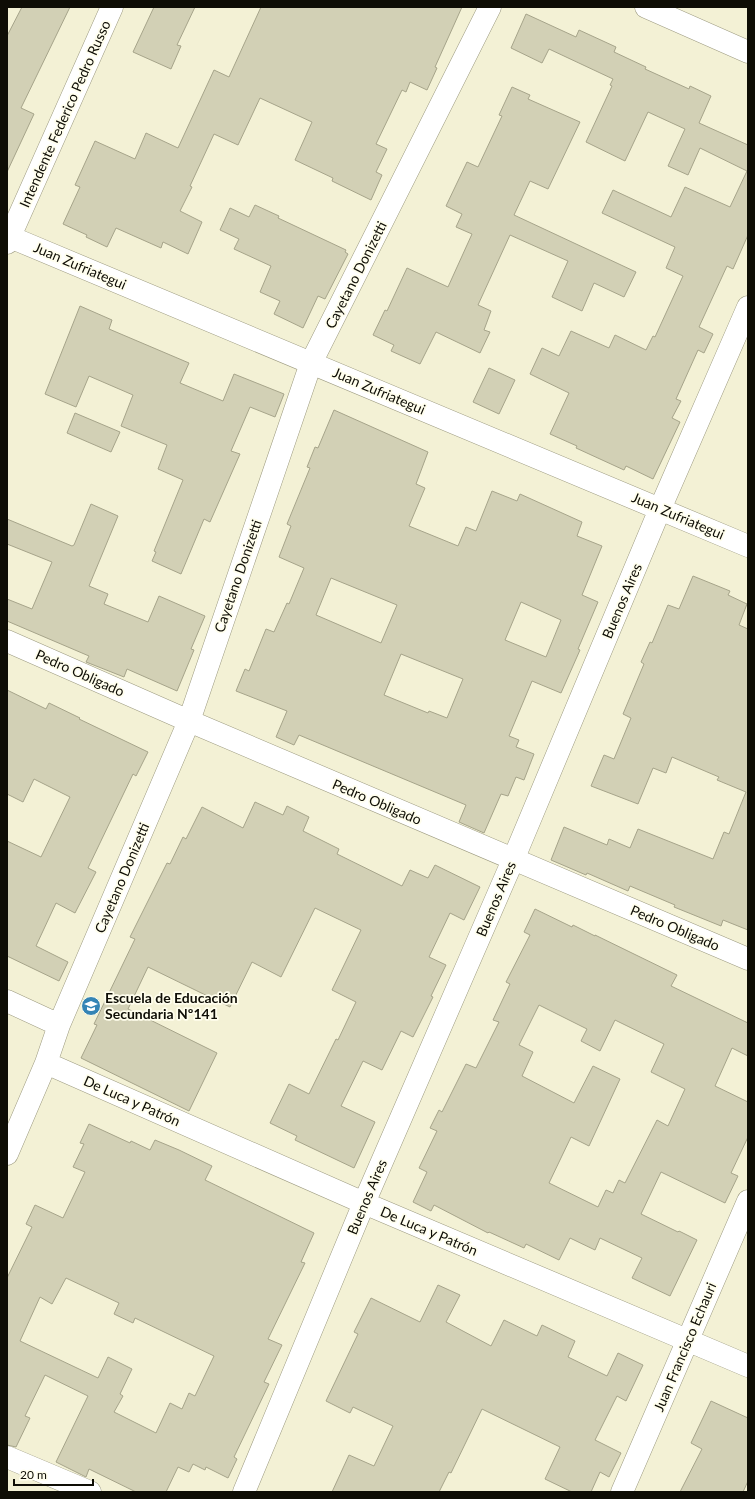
<svg xmlns="http://www.w3.org/2000/svg" width="755" height="1499" font-family="Lato,sans-serif">
	<rect width="100%" height="100%" fill="#f3f1d5"/>
	<path fill="#d2d0b5" stroke="#a6a48a" fill-rule="evenodd" d="M22 7H70L21 108 34 114 7 172V36Z
		M154 7H195L177 45 181 46 171 69 133 52Z
		M261 7H462L435 67 437 68 427 90 410 82 406 92 402 90 376 144 387 149 376 172 382 175 371 200 332 181 333 178 295 160 312 122 260 98 238 145 214 134 190 186 192 187 180 211 202 222 188 254 163 242 161 248 116 228 107 247 86 237 87 235 63 224 80 187 75 185 95 141 135 159 146 133 178 148 214 70 229 77Z
		M526 14 576 37 579 30 616 47 614 52 646 67 645 69 689 89 690 86 711 96 699 123 748 145V235L733 269 727 266 699 327 713 334 704 353 698 350 676 399 681 401 672 418 680 422 653 479 626 466 624 470 576 448 577 446 550 434 569 393 530 374 542 348 559 356 571 331 609 348 615 335 646 350 653 336 655 337 683 276 666 268 675 247 602 213 613 190 671 217 685 187 730 207 747 171 700 148 688 175 668 166 685 129 648 112 625 161 586 142 612 86 610 85 613 79 549 49 542 63 511 48Z
		M512 87 530 95 528 99 580 122 548 189 530 181 514 215 636 272 624 297 594 283 582 311 552 297 568 261 510 235 478 305 491 311 484 330 490 332 480 353 436 332 420 364 391 351 394 345 373 335 385 310 387 311 407 268 448 287 472 234 456 227 462 214 446 206 467 162 478 167 502 116 499 115Z
		M255 205 279 216 278 218 346 250 345 252 348 254 325 299 318 296 303 328 274 314 280 301 260 292 271 266 234 249 239 239 220 230 230 208 249 217Z
		M80 306 112 320 109 329 189 363 180 383 223 401 234 374 284 394 275 417 250 407 231 451 240 454 210 522 204 519 181 574 152 561 156 552 154 551 183 480 158 469 167 445 121 426 133 395 89 376 76 407 45 394Z
		M489 368 515 380 499 414 473 402Z
		M334 410 428 452 416 484 425 488 409 526 458 546 466 527 476 531 492 491 517 501 520 494 582 522 577 536 602 546 582 595 598 602 578 649 580 650 561 693 532 681 509 736 519 740 516 747 534 754 524 780 516 777 508 796 501 794 484 833 459 822 466 805 299 735 294 745 276 737 287 711 236 691 245 669 249 671 266 629 274 632 287 603 289 604 304 568 279 557 291 526 287 524 310 468 307 467 315 447 318 448ZM331 578 397 605 381 643 316 615ZM521 602 561 620 546 657 505 640ZM401 654 463 679 447 718 429 711 428 713 384 695Z
		M75 413 120 432 111 452 67 433Z
		M91 504 118 516 89 586 108 594 104 604 148 622 159 596 205 616 191 649 194 650 177 691 127 669 124 677 86 662 89 656 7 621V599L32 609 52 562 7 544V519L72 546 74 545Z
		M693 576 730 591 728 595 747 604 739 625 748 629V930L723 920 721 926 674 907 675 905 630 886 628 891 587 873 586 875 551 860 564 827 607 845 609 839 630 848 638 829 713 859 724 832 729 834 746 792 717 780 719 777 672 757 666 773 653 768 638 804 591 786 604 755 614 759 631 718 623 714 644 664 641 662 650 642 652 643 668 605 679 609Z
		M7 690 46 709 49 703 80 718 79 719 148 752 136 776 133 774 88 868 96 872 75 913 56 903 36 946 68 962 59 981 7 956V841L41 857 70 797 34 779 23 802 7 794Z
		M255 802 283 815 287 806 309 817 303 831 339 849 337 854 402 886 410 870 428 878 435 865 480 887 464 920 450 913 429 957 446 965 431 996 433 997 413 1037 401 1031 382 1070 363 1061 341 1106 375 1122 354 1168 295 1140 297 1136 270 1123 289 1084 309 1094 336 1039 338 1040 356 1002 332 990 361 930 315 908 281 977 252 962 230 1007 148 967 128 1009 217 1053 189 1111 81 1058 97 1025 94 1024 135 939 130 937 167 863 170 864 183 837 186 839 202 807 243 828Z
		M535 909 572 927 573 925 595 936V935L677 975 671 986 748 1023V1056L732 1048 715 1086 748 1102V1137L731 1173 738 1176 725 1203 661 1172 641 1214 678 1232 679 1231 697 1240 670 1296 632 1278 642 1258 600 1238 595 1250 570 1238 559 1260 526 1244 524 1248 489 1232 488 1233 434 1205 431 1211 413 1202 427 1172 419 1168 437 1131 430 1128 439 1110 442 1112 466 1064 476 1068 499 1022 493 1020 510 984 506 982 530 935 524 932ZM539 1005 587 1029 581 1041 600 1051 615 1020 664 1044 651 1072 685 1089 668 1126 657 1120 625 1183 619 1180 613 1193 606 1190 598 1207 549 1183 571 1137 589 1146 620 1079 593 1066 574 1103 522 1076 533 1052 519 1045Z
		M89 1124 130 1143 131 1141 150 1150 155 1140 179 1150 212 1166 205 1180 314 1233 301 1262 305 1263 268 1339 282 1345 264 1382 269 1384 234 1457 237 1459 228 1478 206 1467 205 1470 193 1464 189 1472 178 1467 166 1492H136L89 1469 86 1477 56 1462 88 1396 45 1375 25 1416 30 1418 16 1447 7 1445V1278L32 1227 26 1224 35 1205 63 1218 85 1172 73 1167 84 1144 80 1143ZM66 1278 119 1303 114 1314 133 1323 135 1318 214 1356 195 1396 189 1393 182 1409 170 1403 156 1433 114 1412 123 1396 120 1394 132 1369 108 1357 98 1378 20 1341 40 1297 52 1304Z
		M438 1285 460 1295 446 1322 491 1346 504 1320 537 1336 542 1325 575 1341 568 1357 607 1376 618 1353 643 1365 626 1401 617 1396 595 1440 621 1453 609 1477 600 1472 591 1492H572L545 1479 560 1447 482 1409 451 1473 449 1472 439 1492H332L349 1455 374 1466 393 1426 353 1407 350 1413 326 1401 358 1334 354 1332 371 1298 420 1322Z
		M711 1401 748 1418V1481L743 1492H680L702 1449 691 1443Z"/>
	<g fill="none" stroke-linecap="round" stroke-linejoin="round">
		<defs>
			<path id="minor" d="M646 7 748 52
				M10 237 748 546
				M7 641 189 721 748 959
				M7 1001 59 1025
				M46 1063 364 1203 748 1366
				M7 1154 46 1063 59 1025 189 721 311 363 490 7
				M7 1457 90 1492
				M244 1492 364 1203 513 860 660 509 748 307
				M622 1492 748 1201"/>
			<path id="tertiary" d="M7 243 112 7"/>
		</defs>
		<use href="#minor" stroke="#9d9b81" stroke-width="23"/>
		<use href="#tertiary" stroke="#9d9b81" stroke-width="23"/>
		<use href="#minor" stroke="#fff" stroke-width="22"/>
		<use href="#tertiary" stroke="#fff" stroke-width="22"/>
	</g>
	<defs>
		<symbol id="school-disc" viewBox="-11 -11 22 22"><circle r="9.5" fill="#3484b5" stroke="#fffeed"/><path d="M0-5L7-2L0 1L-7-2ZM-4 1L0 2.5L4 1V4Q0 6-4 4Z" fill="#fff"/></symbol>
	</defs>
	<g fill-rule="evenodd">
		<use href="#school-disc" x="80" y="995" width="22" height="22"/>
	</g>
	<g text-anchor="middle" stroke-width="3.5" stroke-linejoin="round" paint-order="stroke">
		<g font-size="14" fill="#0e0d05" stroke="#fffeed">
			<text transform="translate(65 114) rotate(-66)" y="5">Intendente Federico Pedro Russo</text>
			<text transform="translate(80 266) rotate(23)" y="5">Juan Zufriategui</text>
			<text transform="translate(356 275) rotate(-63)" y="5">Cayetano Donizetti</text>
			<text transform="translate(379 391) rotate(23)" y="5">Juan Zufriategui</text>
			<text transform="translate(678 516) rotate(23)" y="5">Juan Zufriategui</text>
			<text transform="translate(238 576) rotate(-71)" y="5">Cayetano Donizetti</text>
			<text transform="translate(622 601) rotate(-67)" y="5">Buenos Aires</text>
			<text transform="translate(80 673) rotate(24)" y="5">Pedro Obligado</text>
			<text transform="translate(377 802) rotate(23)" y="5">Pedro Obligado</text>
			<text transform="translate(122 878) rotate(-67)" y="5">Cayetano Donizetti</text>
			<text transform="translate(496 899) rotate(-67)" y="5">Buenos Aires</text>
			<text transform="translate(675 928) rotate(23)" y="5">Pedro Obligado</text>
			<text transform="translate(132 1101) rotate(24)" y="5">De Luca y Patrón</text>
			<text transform="translate(367 1197) rotate(-67)" y="5">Buenos Aires</text>
			<text transform="translate(429 1231) rotate(23)" y="5">De Luca y Patrón</text>
			<text transform="translate(685 1347) rotate(-67)" y="5">Juan Francisco Echauri</text>
		</g>
		<g font-size="14" font-weight="bold" fill="#0e0d05" stroke="#fffeed" text-anchor="start">
			<text x="105" y="1003">Escuela de Educación<tspan x="105" dy="16">Secundaria Nº141</tspan></text>
		</g>
	</g>
	<rect width="755" height="1499" fill="none" stroke="#0e0d05" stroke-width="16"/>
	<path d="M14 1479v6h79v-6" fill="none" stroke="#0e0d05" stroke-width="2"/>
	<text x="20" y="1479" font-size="12" fill="#0e0d05" stroke="#fffeed" stroke-width="3" paint-order="stroke">20 m</text>
</svg>
